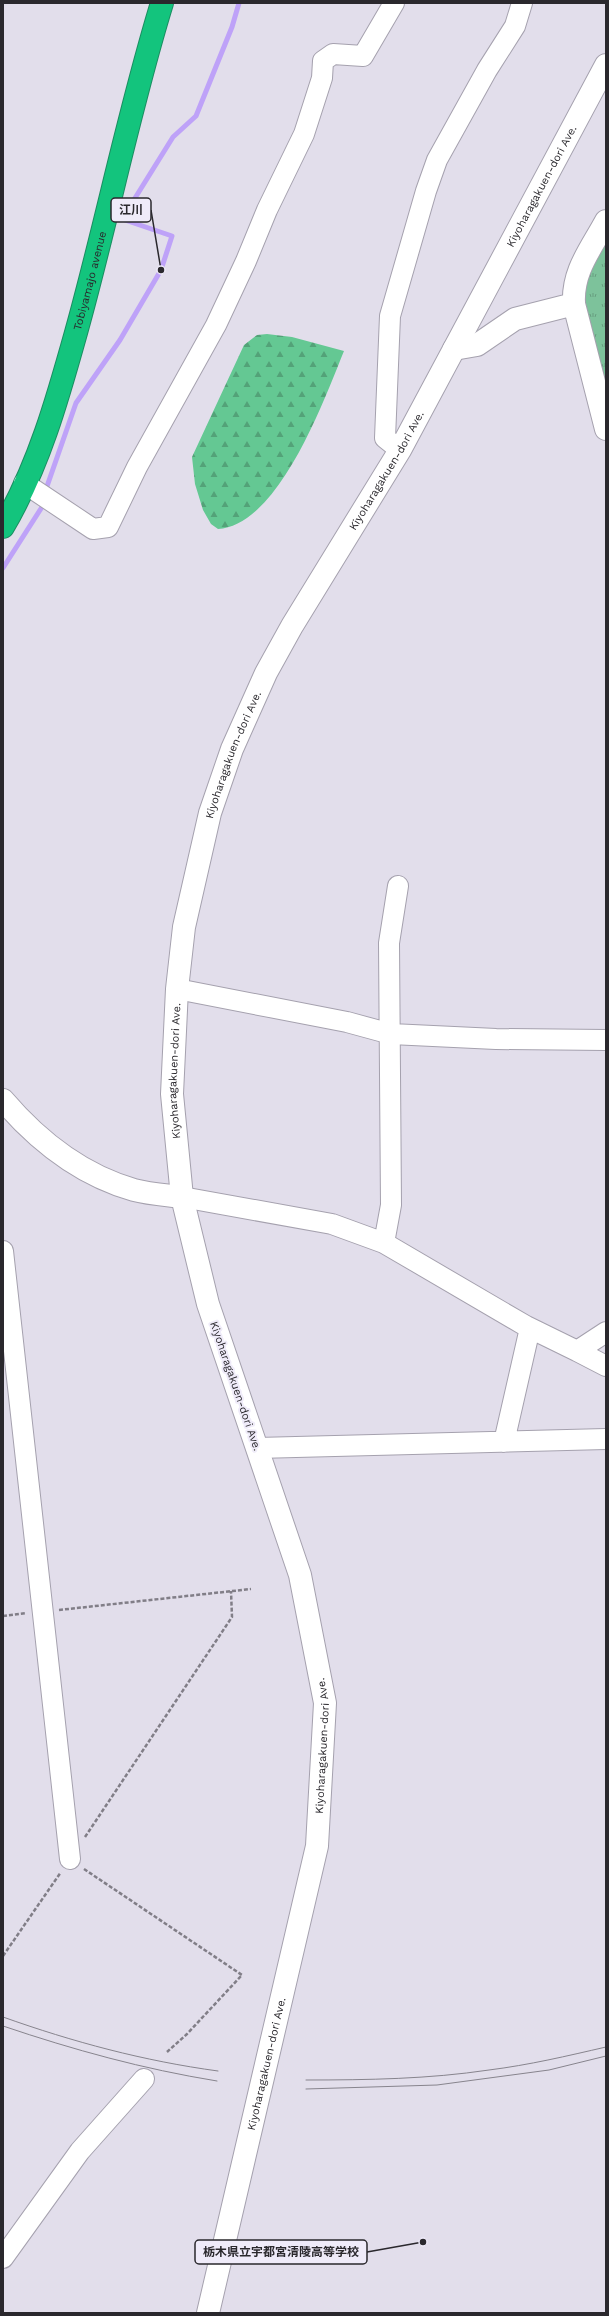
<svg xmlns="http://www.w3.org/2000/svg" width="609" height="2316" font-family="'Work Sans','Noto Sans JP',sans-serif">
	<defs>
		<pattern id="forest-firs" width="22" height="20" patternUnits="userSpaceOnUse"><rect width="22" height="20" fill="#64c893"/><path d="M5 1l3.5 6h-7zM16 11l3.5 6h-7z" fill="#53a278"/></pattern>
		<pattern id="park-tufts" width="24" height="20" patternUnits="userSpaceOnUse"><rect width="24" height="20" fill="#7dc29b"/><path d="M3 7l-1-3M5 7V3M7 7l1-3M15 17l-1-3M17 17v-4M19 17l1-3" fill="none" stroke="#679e7f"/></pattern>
	</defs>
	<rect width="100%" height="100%" fill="#e2deeb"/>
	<path fill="url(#forest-firs)" d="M267 334 292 337 344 351C324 400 279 525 218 529L211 524 203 510 195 484 192 457 244 345 257 335Z"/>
	<path fill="url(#park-tufts)" d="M606 242V392L582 299 589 271Z"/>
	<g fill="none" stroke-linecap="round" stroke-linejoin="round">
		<path stroke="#bea2f8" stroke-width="5" d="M45 492 76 403 120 340 161 270 172 236 122 219 173 137 196 116 232 27 239 3
			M3 568 42 507 41 502"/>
		<defs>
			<path id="street" d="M400 450 385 438 390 316 426 191 437 160 487 70 515 26 522 3
				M24 483 93 529 108 527 137 467 216 325 246 261 267 210 304 134 322 78 323 61 333 54 363 56 394 3
				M177 989 347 1022 391 1034 496 1039 606 1040
				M182 1197 332 1224 384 1243 526 1326 577 1351 606 1332
				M384 1243 391 1205 389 943 398 886
				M3 1251 70 1859
				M577 1351 606 1366
				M504 1442 530 1328
				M257 1448 606 1439
				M3 2258 80 2151 144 2079"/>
			<g id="secondary">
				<path d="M574 304 606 429"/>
				<path d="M454 349 477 345 515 319 574 304C572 271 591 249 606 221"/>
				<path d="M3 1100C38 1141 81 1175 134 1190 149 1194 166 1195 182 1197"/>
				<path id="s1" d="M208 2313 317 1846 325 1703 300 1575 208 1304 182 1197 172 1094 177 989 184 927 210 813 232 749 266 673 292 626 400 450 606 65"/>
			</g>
			<g id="highway">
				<path id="s2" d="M3 527C39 466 58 397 77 329 107 221 129 110 162 3"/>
			</g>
		</defs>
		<use href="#street" stroke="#a5a1ae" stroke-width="22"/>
		<use href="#secondary" stroke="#a5a1ae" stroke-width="24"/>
		<use href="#highway" stroke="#1b8d61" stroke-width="24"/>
		<path stroke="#817e87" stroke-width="2.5" stroke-dasharray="4 2" stroke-linecap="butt" d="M59 1610 251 1589
			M3 1616 26 1613
			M85 1837 232 1617 231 1591
			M84 1869 242 1975 187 2034 167 2052
			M3 1956 61 1872"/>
		<use href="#street" stroke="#fff" stroke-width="20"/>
		<use href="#secondary" stroke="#fff" stroke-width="22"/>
		<use href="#highway" stroke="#13c47d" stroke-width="22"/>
		<path stroke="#87848d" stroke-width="1" d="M3 2017C73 2042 144 2061 218 2071
			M3 2026C74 2050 143 2069 217 2081
			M306 2080C368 2080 429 2079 489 2070 529 2065 567 2056 606 2047
			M306 2089 437 2085 549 2070 606 2056"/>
	</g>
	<g text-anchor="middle" stroke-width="4" stroke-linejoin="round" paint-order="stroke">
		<g font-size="11" fill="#2a282d" stroke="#efebf9">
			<text dy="4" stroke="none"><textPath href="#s1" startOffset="2248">Kiyoharagakuen-dori Ave.</textPath></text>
			<text dy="4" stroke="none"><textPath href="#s2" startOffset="262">Tobiyamajo avenue</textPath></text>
			<text dy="4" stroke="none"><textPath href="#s1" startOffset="1924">Kiyoharagakuen-dori Ave.</textPath></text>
			<text dy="4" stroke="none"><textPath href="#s1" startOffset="1600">Kiyoharagakuen-dori Ave.</textPath></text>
			<text dy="4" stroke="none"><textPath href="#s1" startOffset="1276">Kiyoharagakuen-dori Ave.</textPath></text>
			<text transform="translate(236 1386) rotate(71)" y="4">Kiyoharagakuen-dori Ave.</text>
			<text dy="4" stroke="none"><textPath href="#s1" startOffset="580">Kiyoharagakuen-dori Ave.</textPath></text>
			<text dy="4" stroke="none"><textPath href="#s1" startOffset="256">Kiyoharagakuen-dori Ave.</textPath></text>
		</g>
	</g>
	<path fill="none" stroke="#2a282d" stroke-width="1.5" d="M161 270L151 210M423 2242L367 2252"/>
	<g fill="#2a282d" stroke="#efebf9" stroke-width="1.5">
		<circle cx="161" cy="270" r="4"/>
		<circle cx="423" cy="2242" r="4"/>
	</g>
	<g fill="#efebf9" stroke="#2a282d" stroke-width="1.5">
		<rect x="111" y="198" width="40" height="24" rx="4"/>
		<rect x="195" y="2240" width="172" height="24" rx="4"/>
	</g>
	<g font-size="12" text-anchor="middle" font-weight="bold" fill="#2a282d">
		<text x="131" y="214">江川</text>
		<text x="281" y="2256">栃木県立宇都宮清陵高等学校</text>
	</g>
	<rect width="609" height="2316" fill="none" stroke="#2a282d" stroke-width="8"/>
</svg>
